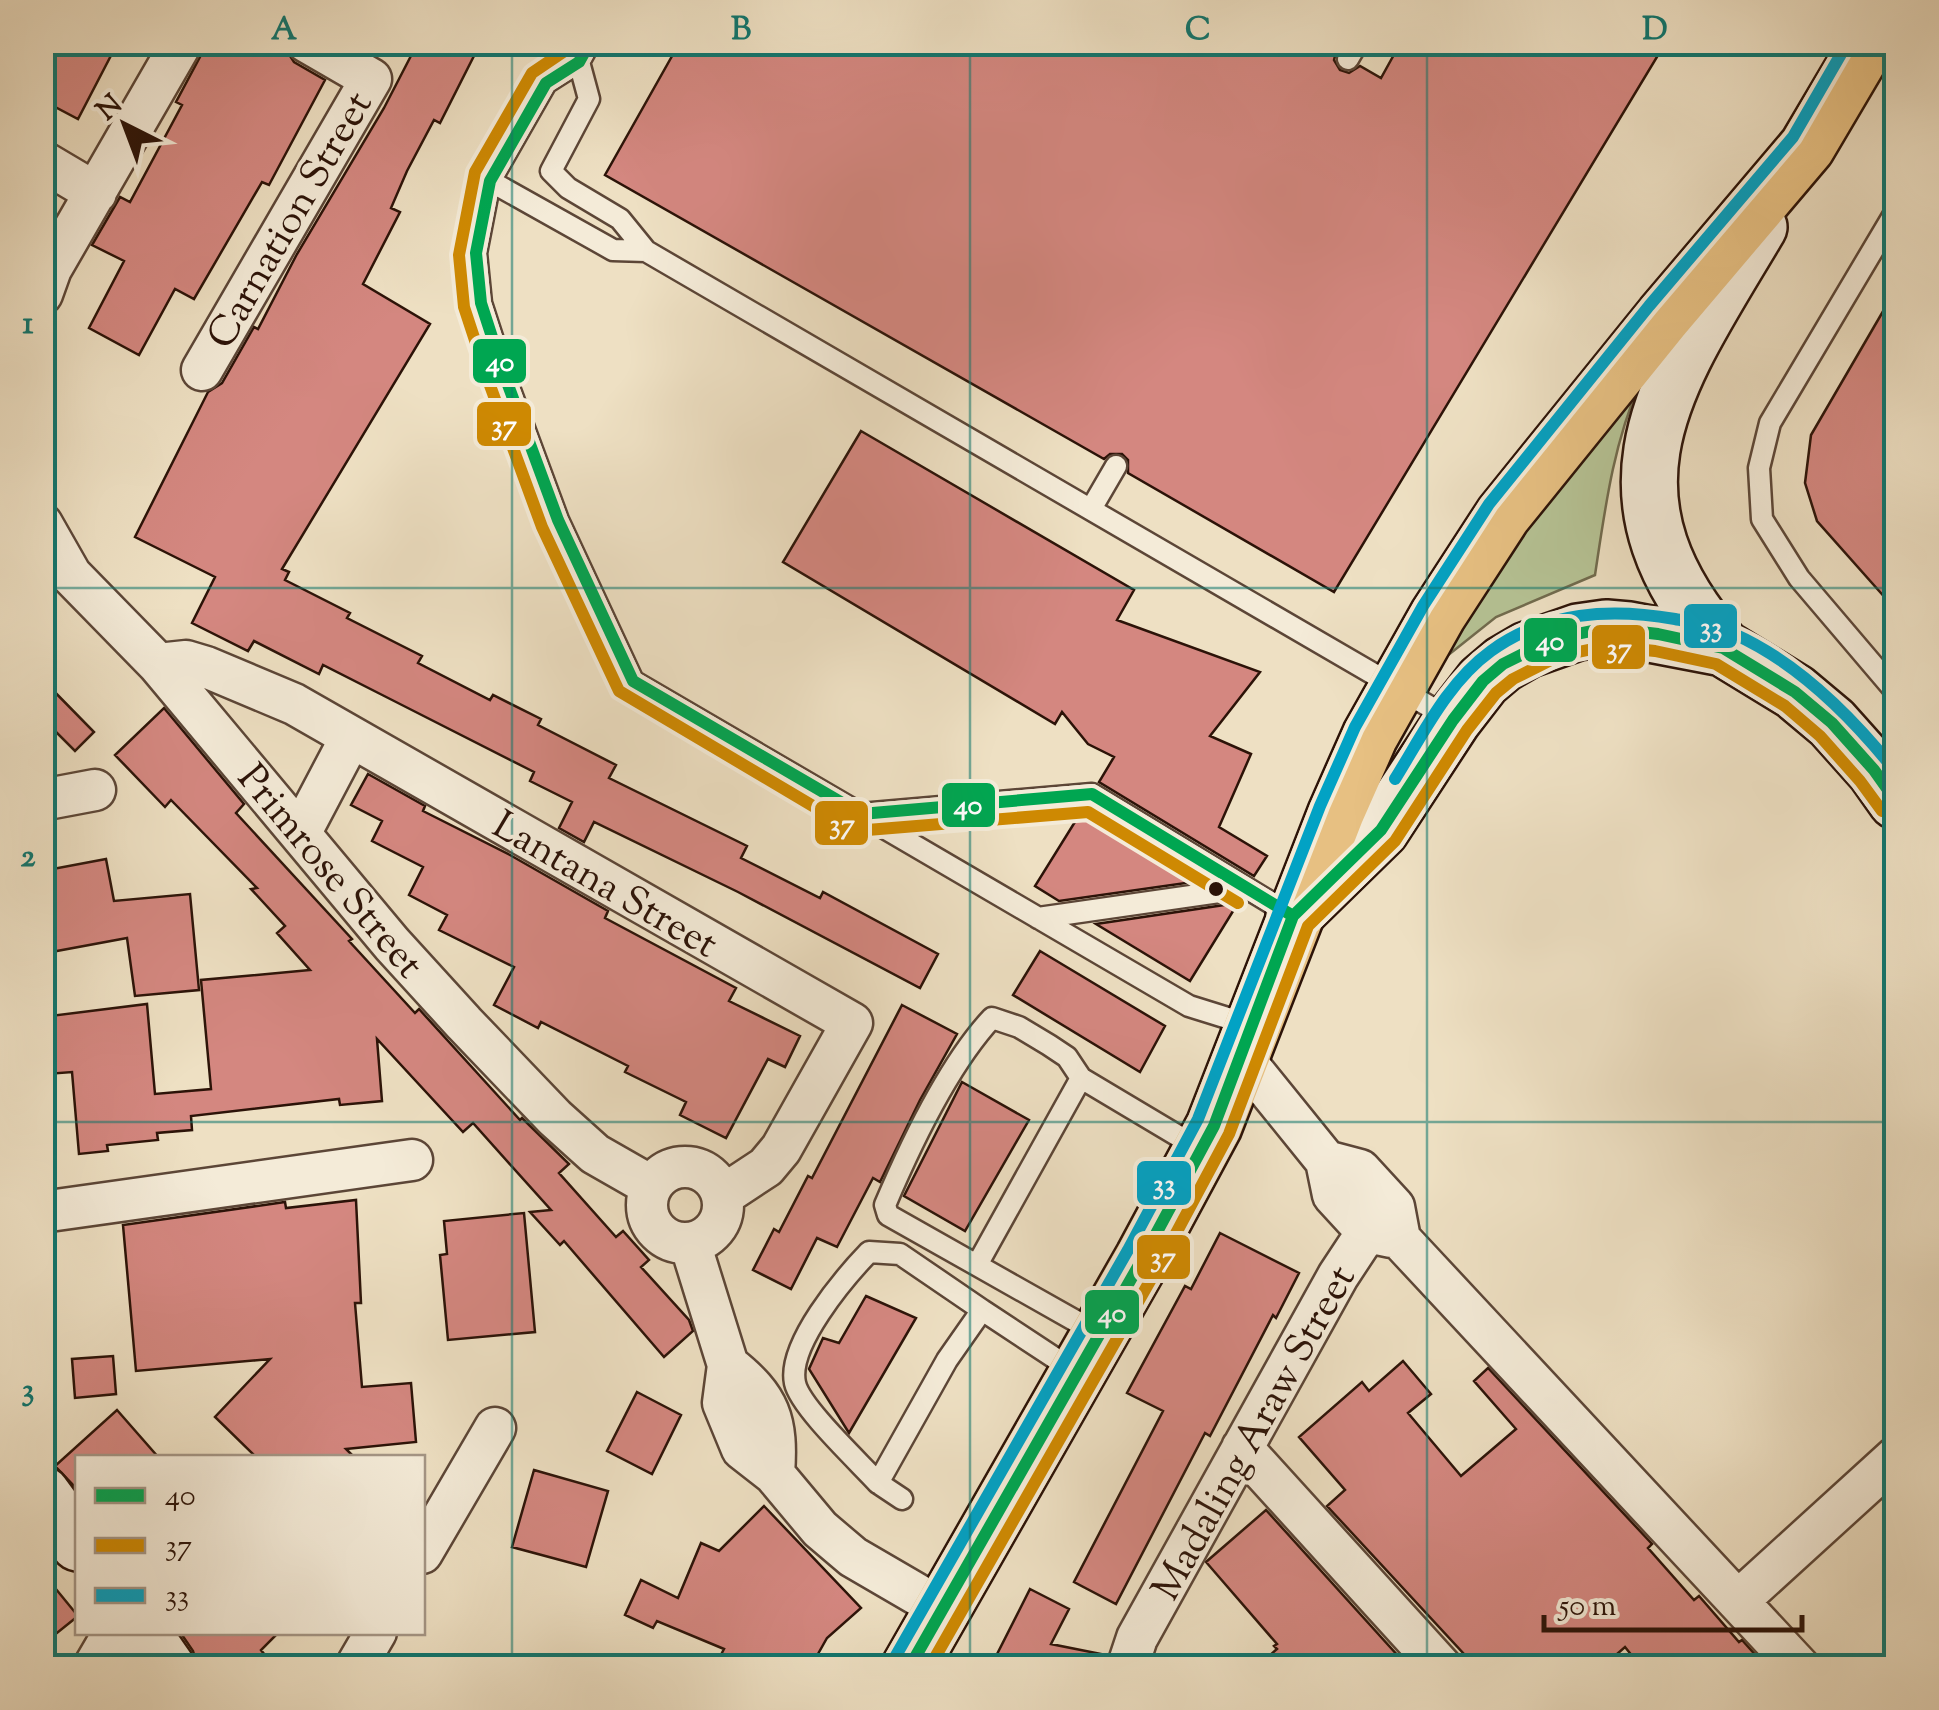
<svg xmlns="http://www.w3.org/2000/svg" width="1939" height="1710" font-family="'Sorts Mill Goudy',serif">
	<rect width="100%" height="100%" fill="#eee0c3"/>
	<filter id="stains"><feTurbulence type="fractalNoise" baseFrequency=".002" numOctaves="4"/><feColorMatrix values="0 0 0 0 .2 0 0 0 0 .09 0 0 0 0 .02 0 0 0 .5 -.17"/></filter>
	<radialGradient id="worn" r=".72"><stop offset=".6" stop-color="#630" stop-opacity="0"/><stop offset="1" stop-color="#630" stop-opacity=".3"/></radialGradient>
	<path fill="#b6c395" stroke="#716b4e" stroke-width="2.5" d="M1640 383C1613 445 1605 509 1595 575L1496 617 1437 664 1516 516Z"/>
	<path fill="#d48780" stroke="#2c1308" stroke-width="2.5" d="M42 42H118L78 119 42 100Z
		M208 42H275L285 48 294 62 325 80 269 185 262 182 194 299 175 289 139 355 89 328 124 261 92 245 120 197 130 202 182 105 176 102Z
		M424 42H481L440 123 434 120 407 171 391 208 400 212 363 284 430 324 282 569 289 572 285 580 350 613 347 618 422 656 418 663 490 700 493 695 541 719 538 725 616 765 609 778 747 846 741 858 820 898 823 892 938 954 920 988 738 892 594 822 584 842 559 828 572 802 530 781 534 772 398 703 323 665 319 674 254 641 248 651 192 623 215 577 135 537 208 392 222 383 254 327 258 329 297 254 384 108 414 50 419 52Z
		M680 42H1321L1336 52 1334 60 1340 70 1349 73 1360 66 1381 78 1401 42H1666L1334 592 1128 473V460L1122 454H1110L1104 459 605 175Z
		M1896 289V610L1817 521 1805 483 1811 435Z
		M861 431 1134 590 1117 620 1260 672 1210 736 1251 754 1219 827 1267 856 1254 876 1099 782 1114 757 1088 744 1062 712 1055 724 783 562Z
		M42 679 94 732 75 751 42 718Z
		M164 708 244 804 236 813 352 939 349 941 415 1013 419 1009 520 1120 522 1118 569 1164 559 1173 616 1237 623 1231 649 1260 641 1267 689 1320 693 1331 664 1357 564 1241 560 1245 530 1212 551 1210 473 1123 463 1132 377 1039 382 1101 340 1105 339 1099 191 1116 192 1130 157 1133 158 1140 107 1145 108 1151 79 1154 72 1072 47 1074 42 1017 147 1004 155 1094 211 1089 201 980 310 970 277 933 285 926 251 889 257 888 171 800 165 807 115 755Z
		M368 774 425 806 423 811 510 855 608 911 605 918 736 988 729 1001 800 1036 785 1067 768 1059 726 1138 680 1115 686 1102 625 1072 628 1066 541 1022 538 1028 494 1005 514 967 439 930 447 915 409 895 423 867 372 841 382 821 351 805Z
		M1089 808 1207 880 1059 901 1035 886 1083 809Z
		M106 859 114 901 190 894 199 990 135 996 127 938 46 953 42 934V871Z
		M1238 903 1190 981 1096 924Z
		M1040 951 1165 1026 1140 1072 1013 995Z
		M902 1005 957 1034 920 1100 880 1182 873 1178 837 1247 817 1238 791 1289 753 1270 774 1229 779 1232 808 1176 812 1178Z
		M962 1082 1029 1120 965 1231 904 1196Z
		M356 1200 361 1303H355L362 1387 411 1383 416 1442 346 1449 355 1458H257L215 1417 270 1359 136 1371 123 1225 285 1202 286 1208Z
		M524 1213 535 1332 448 1340 440 1255 447 1254 444 1221Z
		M1220 1233 1299 1273 1276 1318 1273 1315 1210 1436 1205 1433 1116 1604 1074 1582 1163 1411 1127 1393 1185 1286 1191 1289Z
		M866 1296 916 1318 849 1433 809 1369 823 1338 839 1343Z
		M113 1356 116 1394 75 1398 72 1359Z
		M1403 1361 1431 1394 1408 1413 1461 1476 1516 1429 1474 1381 1488 1368 1652 1544 1648 1548 1694 1600 1699 1596 1739 1642 1742 1640 1767 1668H1642L1625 1647 1601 1668H1477L1327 1506 1345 1490 1299 1437 1362 1382 1369 1391Z
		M637 1392 681 1415 652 1474 607 1451Z
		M117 1410 159 1458H78V1490L55 1466Z
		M534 1470 608 1491 586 1567 512 1547Z
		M764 1506 861 1608 827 1638 810 1668H714L724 1649 657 1621 653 1628 625 1615 641 1580 678 1598 701 1543 719 1551Z
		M1266 1510 1409 1668H1255L1277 1649 1274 1646 1277 1644 1206 1562Z
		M42 1572 78 1616 42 1645Z
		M1030 1589 1069 1609 1051 1644 1101 1654 1100 1668H990Z
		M180 1632H279L261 1650 275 1668H198L193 1651Z"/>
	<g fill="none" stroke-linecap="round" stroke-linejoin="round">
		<defs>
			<path id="lane" d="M590 42 579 62 546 83 490 181 476 253 481 303 504 374 558 520 633 681 1189 1006 1250 1025
				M1348 59 1358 42
				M579 62 589 99 551 171 568 188 620 219 646 251 1451 719
				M490 181 613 250 646 251
				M1896 211 1770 423 1759 468 1762 519 1799 578 1896 692
				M1091 509 1116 466
				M861 814 1092 794 1293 916
				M1038 918 1247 888
				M977 1265 1081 1078
				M1097 1333 888 1215 885 1205C910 1146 949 1064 992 1018L1019 1027 1049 1045 1067 1057 1081 1078 1200 1149
				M878 1483C859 1462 800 1407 795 1383 787 1345 844 1278 869 1252L900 1254 982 1310
				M902 1499 878 1483 947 1360 982 1310 1076 1372"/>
			<path id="street" d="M42 161 96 193
				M42 294 51 269 182 42
				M202 370 371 79 307 42
				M42 524 71 575 158 664 392 944 464 1023 555 1118 595 1154 651 1186
				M158 664 186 661 206 667 294 704 852 1023 781 1149 766 1167 722 1196
				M42 800 95 790
				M301 832 351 737
				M1241 1056 1326 1161 1333 1195 1367 1232 1391 1237
				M1326 1161 1360 1170 1394 1207 1400 1239 1800 1668
				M647 1205a38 38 0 1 1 76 0a38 38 0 1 1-76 0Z
				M42 1212 412 1160
				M690 1243 728 1365 723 1403 742 1449 774 1474 820 1529 853 1557 944 1610
				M728 1365C770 1398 778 1420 774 1474
				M1242 1448 1442 1668
				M422 1553 495 1428
				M1739 1600 1896 1457
				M93 1668 114 1632
				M355 1668 376 1632
				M1127 1668 1137 1638 1338 1276 1367 1232 1394 1207"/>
			<path id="secondary" d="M1723 648C1584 489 1668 380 1759 227
				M1294 915 1381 830 1453 720 1483 681 1503 664 1527 650 1578 632 1606 628 1629 630 1723 648 1795 692 1832 723 1874 770 1896 801
				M42 1494 78 1543
				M142 1632 167 1668"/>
			<path id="primary" d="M909 1668 1143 1258 1214 1126 1336 813 1370 736 1438 615 1503 515 1663 317 1807 147 1869 42"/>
		</defs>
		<use href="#lane" stroke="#5c4637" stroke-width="25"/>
		<use href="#street" stroke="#5c4637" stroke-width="45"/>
		<use href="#secondary" stroke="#2c1308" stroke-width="60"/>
		<use href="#primary" stroke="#2c1308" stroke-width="60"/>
		<use href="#lane" stroke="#f4ebd8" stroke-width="20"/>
		<use href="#street" stroke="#f4ebd8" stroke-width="40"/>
		<use href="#secondary" stroke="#f4ebd8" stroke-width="55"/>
		<use href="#primary" stroke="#e7c082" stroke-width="55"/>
		<defs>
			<path id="bus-1" d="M590 42 579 62 546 83 490 181 476 253 481 303 504 374 558 520 633 681 861 814 1092 794 1293 916
				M909 1668 1143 1258 1214 1126 1293 916 1381 830 1453 720 1483 681 1503 664 1553 639 1606 628 1658 634 1723 648 1795 692 1832 723 1874 770 1896 801"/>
			<path id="bus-2" d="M570 42 566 50 532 73 475 172 459 255 464 307 488 380 542 527 619 691 855 831 1088 812 1238 903
				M929 1668 1158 1267 1229 1134 1308 926 1395 841 1467 730 1496 693 1513 679 1559 656 1607 646 1655 651 1716 664 1785 706 1820 736 1860 781 1882 811"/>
			<path id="bus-3" d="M1395 779C1423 734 1448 682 1491 651 1546 611 1611 608 1675 619 1695 623 1716 626 1734 634 1799 663 1853 718 1896 772
				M894 1659 1128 1250 1198 1119 1320 806 1355 727 1423 606 1489 504 1649 306 1793 137 1848 42"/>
		</defs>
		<use href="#bus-1" stroke="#f4ebd8" stroke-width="20"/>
		<use href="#bus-2" stroke="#f4ebd8" stroke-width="20"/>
		<use href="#bus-3" stroke="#f4ebd8" stroke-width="20"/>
		<use href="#bus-1" stroke="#00a651" stroke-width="12"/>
		<use href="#bus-2" stroke="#ce8902" stroke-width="12"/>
		<use href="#bus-3" stroke="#02a2c4" stroke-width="12"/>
	</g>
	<path fill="none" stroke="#0f766e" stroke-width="2.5" stroke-opacity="0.55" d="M512 42V1668M970 42V1668M1427 42V1668M42 588H1896M42 1122H1896"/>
	<circle fill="#2c1308" stroke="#f4ebd8" stroke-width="4" cx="1216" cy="889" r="9"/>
	<g text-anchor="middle" stroke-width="8" stroke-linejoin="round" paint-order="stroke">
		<g font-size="40" fill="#2c1308" stroke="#f4ebd8">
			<text transform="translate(288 219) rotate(-60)" y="14">Carnation Street</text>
			<text transform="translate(332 870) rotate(50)" y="14">Primrose Street</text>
			<text transform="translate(606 883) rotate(30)" y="14">Lantana Street</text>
			<text transform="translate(1252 1432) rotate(-61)" y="14">Madaling Araw Street</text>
		</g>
	</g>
	<g stroke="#f4ebd8" stroke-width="4">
		<rect x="471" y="337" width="57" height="48" rx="10" fill="#00a651"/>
		<rect x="475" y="400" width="58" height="48" rx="10" fill="#ce8902"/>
		<rect x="1682" y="602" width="57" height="48" rx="10" fill="#02a2c4"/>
		<rect x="1522" y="616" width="57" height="48" rx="10" fill="#00a651"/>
		<rect x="1590" y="623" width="57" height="48" rx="10" fill="#ce8902"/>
		<rect x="940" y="781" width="57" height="48" rx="10" fill="#00a651"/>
		<rect x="813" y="799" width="57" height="48" rx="10" fill="#ce8902"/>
		<rect x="1135" y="1159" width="58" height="48" rx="10" fill="#02a2c4"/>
		<rect x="1135" y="1233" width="57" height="48" rx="10" fill="#ce8902"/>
		<rect x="1083" y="1288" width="58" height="48" rx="10" fill="#00a651"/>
	</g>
	<g font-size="28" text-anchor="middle" font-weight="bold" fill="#fff">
		<text x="500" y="371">40</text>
		<text x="504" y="434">37</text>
		<text x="1711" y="636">33</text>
		<text x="1550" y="650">40</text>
		<text x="1619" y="657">37</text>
		<text x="968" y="814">40</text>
		<text x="842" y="833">37</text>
		<text x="1164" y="1193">33</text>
		<text x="1163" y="1266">37</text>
		<text x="1112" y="1322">40</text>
	</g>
	<rect width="1939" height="1710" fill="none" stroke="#eee0c3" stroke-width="110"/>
	<rect x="75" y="1455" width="350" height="180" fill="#f4ebd8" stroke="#a49585" stroke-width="2.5"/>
	<rect x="95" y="1488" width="50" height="15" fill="#00a651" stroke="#a49585" stroke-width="2.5"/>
	<text x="165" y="1505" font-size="30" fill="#2c1308">40</text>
	<rect x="95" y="1538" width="50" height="15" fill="#ce8902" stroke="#a49585" stroke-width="2.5"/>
	<text x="165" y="1555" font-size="30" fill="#2c1308">37</text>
	<rect x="95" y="1588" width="50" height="15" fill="#02a2c4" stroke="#a49585" stroke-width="2.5"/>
	<text x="165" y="1605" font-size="30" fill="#2c1308">33</text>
	<g transform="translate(125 125) rotate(318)" stroke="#f4ebd8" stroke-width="8" paint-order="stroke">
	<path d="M0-8L18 38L0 25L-18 38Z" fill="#2c1308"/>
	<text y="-15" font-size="28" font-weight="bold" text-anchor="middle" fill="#2c1308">N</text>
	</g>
	<path d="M1544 1615v15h258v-15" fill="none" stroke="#2c1308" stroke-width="5"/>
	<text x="1559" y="1615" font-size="30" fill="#2c1308" stroke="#f4ebd8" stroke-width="8" paint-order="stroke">50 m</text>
	<rect x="55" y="55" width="1829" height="1600" fill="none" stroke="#0f766e" stroke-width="4"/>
	<g font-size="32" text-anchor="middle" font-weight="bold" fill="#0f766e">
		<text x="284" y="39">A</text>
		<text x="741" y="39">B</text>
		<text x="1198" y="39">C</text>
		<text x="1655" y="39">D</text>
		<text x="28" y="333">1</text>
		<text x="28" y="866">2</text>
		<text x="28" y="1400">3</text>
	</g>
	<rect width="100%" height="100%" filter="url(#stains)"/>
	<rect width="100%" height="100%" fill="url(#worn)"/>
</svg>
